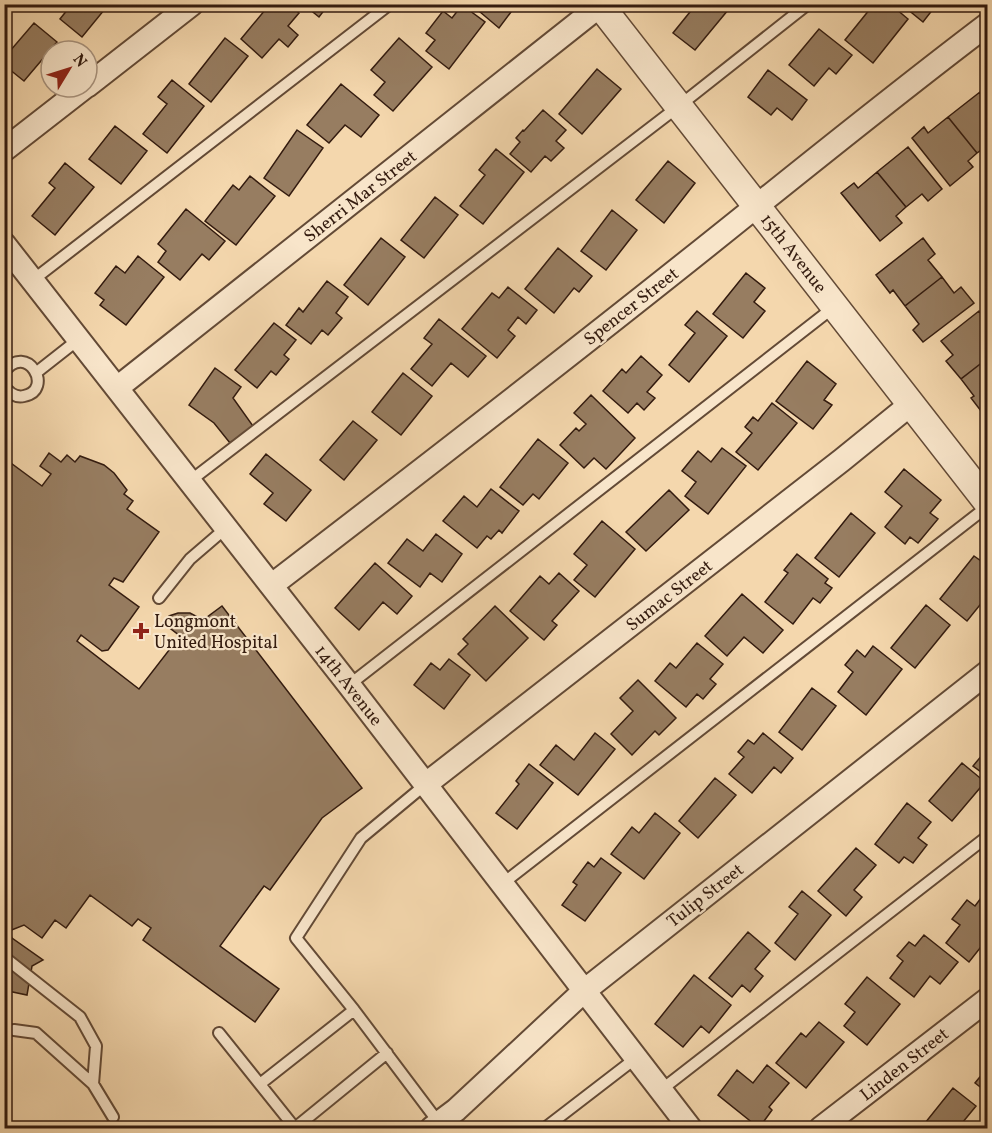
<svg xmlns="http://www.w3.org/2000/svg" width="992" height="1133" font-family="Vollkorn,serif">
	<rect width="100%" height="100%" fill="#f4d7ad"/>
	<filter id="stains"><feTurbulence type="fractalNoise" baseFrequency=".00333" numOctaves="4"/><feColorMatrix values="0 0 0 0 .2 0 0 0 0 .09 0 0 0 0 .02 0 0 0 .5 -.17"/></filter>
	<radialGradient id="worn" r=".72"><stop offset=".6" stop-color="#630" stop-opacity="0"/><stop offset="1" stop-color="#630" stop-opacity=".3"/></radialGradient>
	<path fill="#977d61" stroke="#331b0f" stroke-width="1.5" d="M72 4H109L82 37 60 19Z
		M270 4H289L299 13 288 26 298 35 288 47 279 39 262 58 241 39Z
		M303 4H329L319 17Z
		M486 4H517L499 28 480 12Z
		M691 4H721L728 10 695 50 673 33 694 7Z
		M874 4H890L908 19 873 63 845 40Z
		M901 4H937L923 22Z
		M462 5 485 22 449 69 426 51 435 40 426 33 443 11 452 18Z
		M34 23 57 42 24 81 4 65V58Z
		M819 29 852 55 836 74 829 68 814 86 789 65Z
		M225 38 248 56 211 102 189 84Z
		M399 38 432 67 393 111 374 95 385 82 371 70Z
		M597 69 621 89 582 134 559 114Z
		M768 70 807 100 792 120 777 108 771 115 748 97Z
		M172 80 204 106 167 153 143 134 167 104 158 97Z
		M341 84 379 115 361 137 345 125 329 143 307 125Z
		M980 92 988 102V145L977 153 948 117Z
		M543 110 566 130 556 141 564 148 551 161 545 156 531 172 510 154 520 142 516 138 523 130 524 131Z
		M948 117 977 153 968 161 973 167 950 186 912 138 924 127 928 133Z
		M115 126 147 151 121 184 89 159Z
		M297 130 323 148 289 196 264 178Z
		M908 147 942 189 928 201 922 194 906 207 877 172Z
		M496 149 524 172 483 224 460 206 485 175 479 170Z
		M668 161 695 183 664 223 636 200Z
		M65 163 94 187 55 235 32 216 55 188 49 183Z
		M877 172 906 207 896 216 902 223 880 241 841 193 854 183 858 188Z
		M250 176 275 196 236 245 205 221 233 185 239 190Z
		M435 197 458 215 424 258 401 240Z
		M186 209 225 241 209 260 202 254 180 280 158 262 166 251 158 244Z
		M612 210 637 230 606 270 581 251Z
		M381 238 405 257 368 305 344 285Z
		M923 238 935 254 928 260 942 277 905 306 893 290 890 293 876 275Z
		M558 248 592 276 579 292 574 288 554 313 525 289Z
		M138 256 164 277 126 325 100 305 104 300 95 293 116 266 125 273Z
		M746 273 765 288 754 302 765 311 743 338 713 314Z
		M942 277 954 293 961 287 974 303 923 342 913 330 919 324 905 306Z
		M327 281 348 297 336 313 342 318 328 335 322 330 311 344 286 325 299 308 303 312Z
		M508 287 537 310 526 324 518 317 508 330 515 336 497 358 462 329 492 293 499 298Z
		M697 311 727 336 689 382 669 365 695 333 685 325Z
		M979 311 988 322V327L982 331 988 339V358L961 379 946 361 953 355 941 341Z
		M439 319 486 356 468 377 451 363 432 386 411 369 432 344 424 338Z
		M274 323 296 340 284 355 289 359 276 375 271 371 257 388 235 370Z
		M641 356 662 375 647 392 655 398 644 410 637 403 628 413 603 391 622 369 626 373Z
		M988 358V406L981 411 971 398 974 396 961 379Z
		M807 361 836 384 824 400 832 405 813 429 776 401Z
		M215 368 241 387 233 398 253 426 230 443 214 423 189 405Z
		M403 373 432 396 401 435 372 412Z
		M591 395 635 438 606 469 594 458 584 468 560 445 576 428 579 431 586 424 574 413Z
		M772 403 797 423 758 470 736 452 752 433 745 427 753 417 758 421Z
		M353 421 377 440 344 480 320 460Z
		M538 439 568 463 539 499 533 494 523 505 500 487Z
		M722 448 746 466 708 514 685 496 696 482 682 471 698 451 711 462Z
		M49 453 61 462 67 455 75 462 80 456 104 465 114 473 127 490 124 494 133 501 127 509 159 532 123 582 114 578 109 585 139 607 108 650 102 651 81 635 77 641 139 689 180 636 163 623 169 616 178 613H190L203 620 222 606 362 788 322 818 270 890 264 886 220 946 279 989 255 1022 143 940 151 928 138 919 132 926 90 895 66 928 55 920 42 938 24 925 9 931 12 938 43 960 32 966 27 995 8 991 4 989V458L42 486 51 474 40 466Z
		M266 454 311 490 286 521 264 504 273 493 250 474Z
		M904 469 941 500 930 513 938 519 918 543 910 537 905 544 885 527 902 506 885 492Z
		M491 489 519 511 502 533 499 530 491 539 487 536 477 548 443 521 464 496 477 507Z
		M669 490 689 510 646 551 626 532Z
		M851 513 875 533 839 577 815 558Z
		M602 521 635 549 595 597 574 580 587 565 574 554Z
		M436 534 462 554 442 582 430 573 420 587 388 563 407 539 423 551Z
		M797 554 828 579 825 583 832 588 820 603 813 598 793 624 765 602 788 573 784 570Z
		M974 556 988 566V595L967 621 940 599Z
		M375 563 412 596 397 614 383 602 359 630 335 608Z
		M559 573 579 591 552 621 557 625 544 640 510 611 540 576 549 584Z
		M742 594 783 630 763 653 744 637 727 656 705 636Z
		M926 605 950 625 915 668 891 648Z
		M495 606 528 638 486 681 458 654 468 644 463 639Z
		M697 643 723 664 710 679 716 684 703 699 697 694 686 707 655 681 670 663 676 668Z
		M873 646 902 669 866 715 838 692 853 672 845 665 857 650 865 657Z
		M449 659 470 675 444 709 414 685 431 663 440 670Z
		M638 680 676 718 659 735 655 731 632 755 611 734 633 711 620 698Z
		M812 688 836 706 802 750 779 732Z
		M595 733 615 749 578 795 540 765 556 745 574 760Z
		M763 733 793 758 781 773 774 767 752 793 729 774 744 757 738 752 748 740 754 744Z
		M988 748V777L973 766Z
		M962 763 985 782 952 821 929 801Z
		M529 764 553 783 517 829 496 813 519 784 516 781Z
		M715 778 736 795 698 838 679 821Z
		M907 803 931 822 918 838 927 845 913 863 904 857 899 863 875 844Z
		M655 813 680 833 644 879 611 854 632 827 639 833Z
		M856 848 876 865 854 890 862 897 846 916 818 891Z
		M601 858 621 873 585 921 562 905 577 885 573 882 588 862 594 867Z
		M802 891 831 915 795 960 775 943 798 914 789 907Z
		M981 898 988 902V938L969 962 946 943 960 925 952 919 967 900 975 906Z
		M748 932 770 951 755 969 763 976 750 992 742 985 732 997 709 978Z
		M924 935 958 962 940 984 930 976 914 997 890 978 903 961 897 956 909 942 915 946Z
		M694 975 731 1005 709 1033 701 1026 683 1047 655 1024Z
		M867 977 900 1004 867 1045 844 1026 855 1012 845 1004Z
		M819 1022 844 1042 806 1088 776 1063 801 1033 806 1037Z
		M767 1065 789 1083 769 1107 772 1110 759 1128 718 1095 737 1070 753 1083Z
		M988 1067V1093L975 1083Z
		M953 1088 976 1106 958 1128H921Z"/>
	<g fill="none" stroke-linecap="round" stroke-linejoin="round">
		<defs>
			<path id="service" d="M33 280 390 4
				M4 372C27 341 55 390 24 396 15 398 9 393 4 386
				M37 372 79 339
				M190 481 679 106 808 4
				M159 598 190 559 226 528
				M349 685 834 307
				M426 784 361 838 296 938 354 1010 439 1123
				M502 884 988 506
				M4 957 80 1017 96 1046 93 1084
				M14 1030 36 1033 93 1084 113 1117
				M219 1033 295 1128
				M260 1084 354 1010
				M661 1090 988 836
				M295 1128 387 1053
				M545 1128 636 1058"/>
			<path id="minor" d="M87 86 192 4
				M4 150 85 87
				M4 244 349 685 690 1128
				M117 388 602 4
				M272 585C435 460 598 334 758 205 834 144 910 83 988 24
				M426 784 842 460 911 404
				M432 1128 456 1110 584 991 988 672
				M821 1128 988 999"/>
			<path id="tertiary" d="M599 4 988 503"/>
		</defs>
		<use href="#service" stroke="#634a36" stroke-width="14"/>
		<use href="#minor" stroke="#634a36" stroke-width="26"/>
		<use href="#tertiary" stroke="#634a36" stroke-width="30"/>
		<use href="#service" stroke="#f8e5ca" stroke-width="10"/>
		<use href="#minor" stroke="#f8e5ca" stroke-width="22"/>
		<use href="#tertiary" stroke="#f8e5ca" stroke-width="27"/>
	</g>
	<path fill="#8f2418" stroke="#f8e5ca" stroke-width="2" d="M138 622h6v6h6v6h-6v6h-6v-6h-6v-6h6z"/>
	<g text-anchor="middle" stroke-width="4.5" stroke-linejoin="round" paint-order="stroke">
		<g font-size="18" fill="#331b0f" stroke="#f8e5ca">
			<text transform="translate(360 196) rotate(-38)" y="6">Sherri Mar Street</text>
			<text transform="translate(794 253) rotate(52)" y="6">15th Avenue</text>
			<text transform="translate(631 306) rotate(-38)" y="6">Spencer Street</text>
			<text transform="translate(669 595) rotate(-38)" y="6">Sumac Street</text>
			<text transform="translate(349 685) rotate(52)" y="6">14th Avenue</text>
			<text transform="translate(705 895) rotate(-38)" y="6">Tulip Street</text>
			<text transform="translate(904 1064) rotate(-38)" y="6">Linden Street</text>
		</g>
		<g font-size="18" fill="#331b0f" stroke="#f8e5ca" text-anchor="start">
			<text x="154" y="627">Longmont<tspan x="154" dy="21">United Hospital</tspan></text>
		</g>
	</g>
	<rect width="992" height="1133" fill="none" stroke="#f4d7ad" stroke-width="24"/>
	<rect x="6" y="6" width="980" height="1121" fill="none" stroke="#331b0f" stroke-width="3"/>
	<rect x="12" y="12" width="968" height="1109" fill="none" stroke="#331b0f" stroke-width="1.5"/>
	<g transform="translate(69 69) rotate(52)"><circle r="28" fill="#f8e5ca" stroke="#a9947f" stroke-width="1.5"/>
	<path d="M0-4.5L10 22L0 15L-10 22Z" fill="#8f2418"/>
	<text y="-9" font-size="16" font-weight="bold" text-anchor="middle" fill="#331b0f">N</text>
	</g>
	<rect width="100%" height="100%" filter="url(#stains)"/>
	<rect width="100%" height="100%" fill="url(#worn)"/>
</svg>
